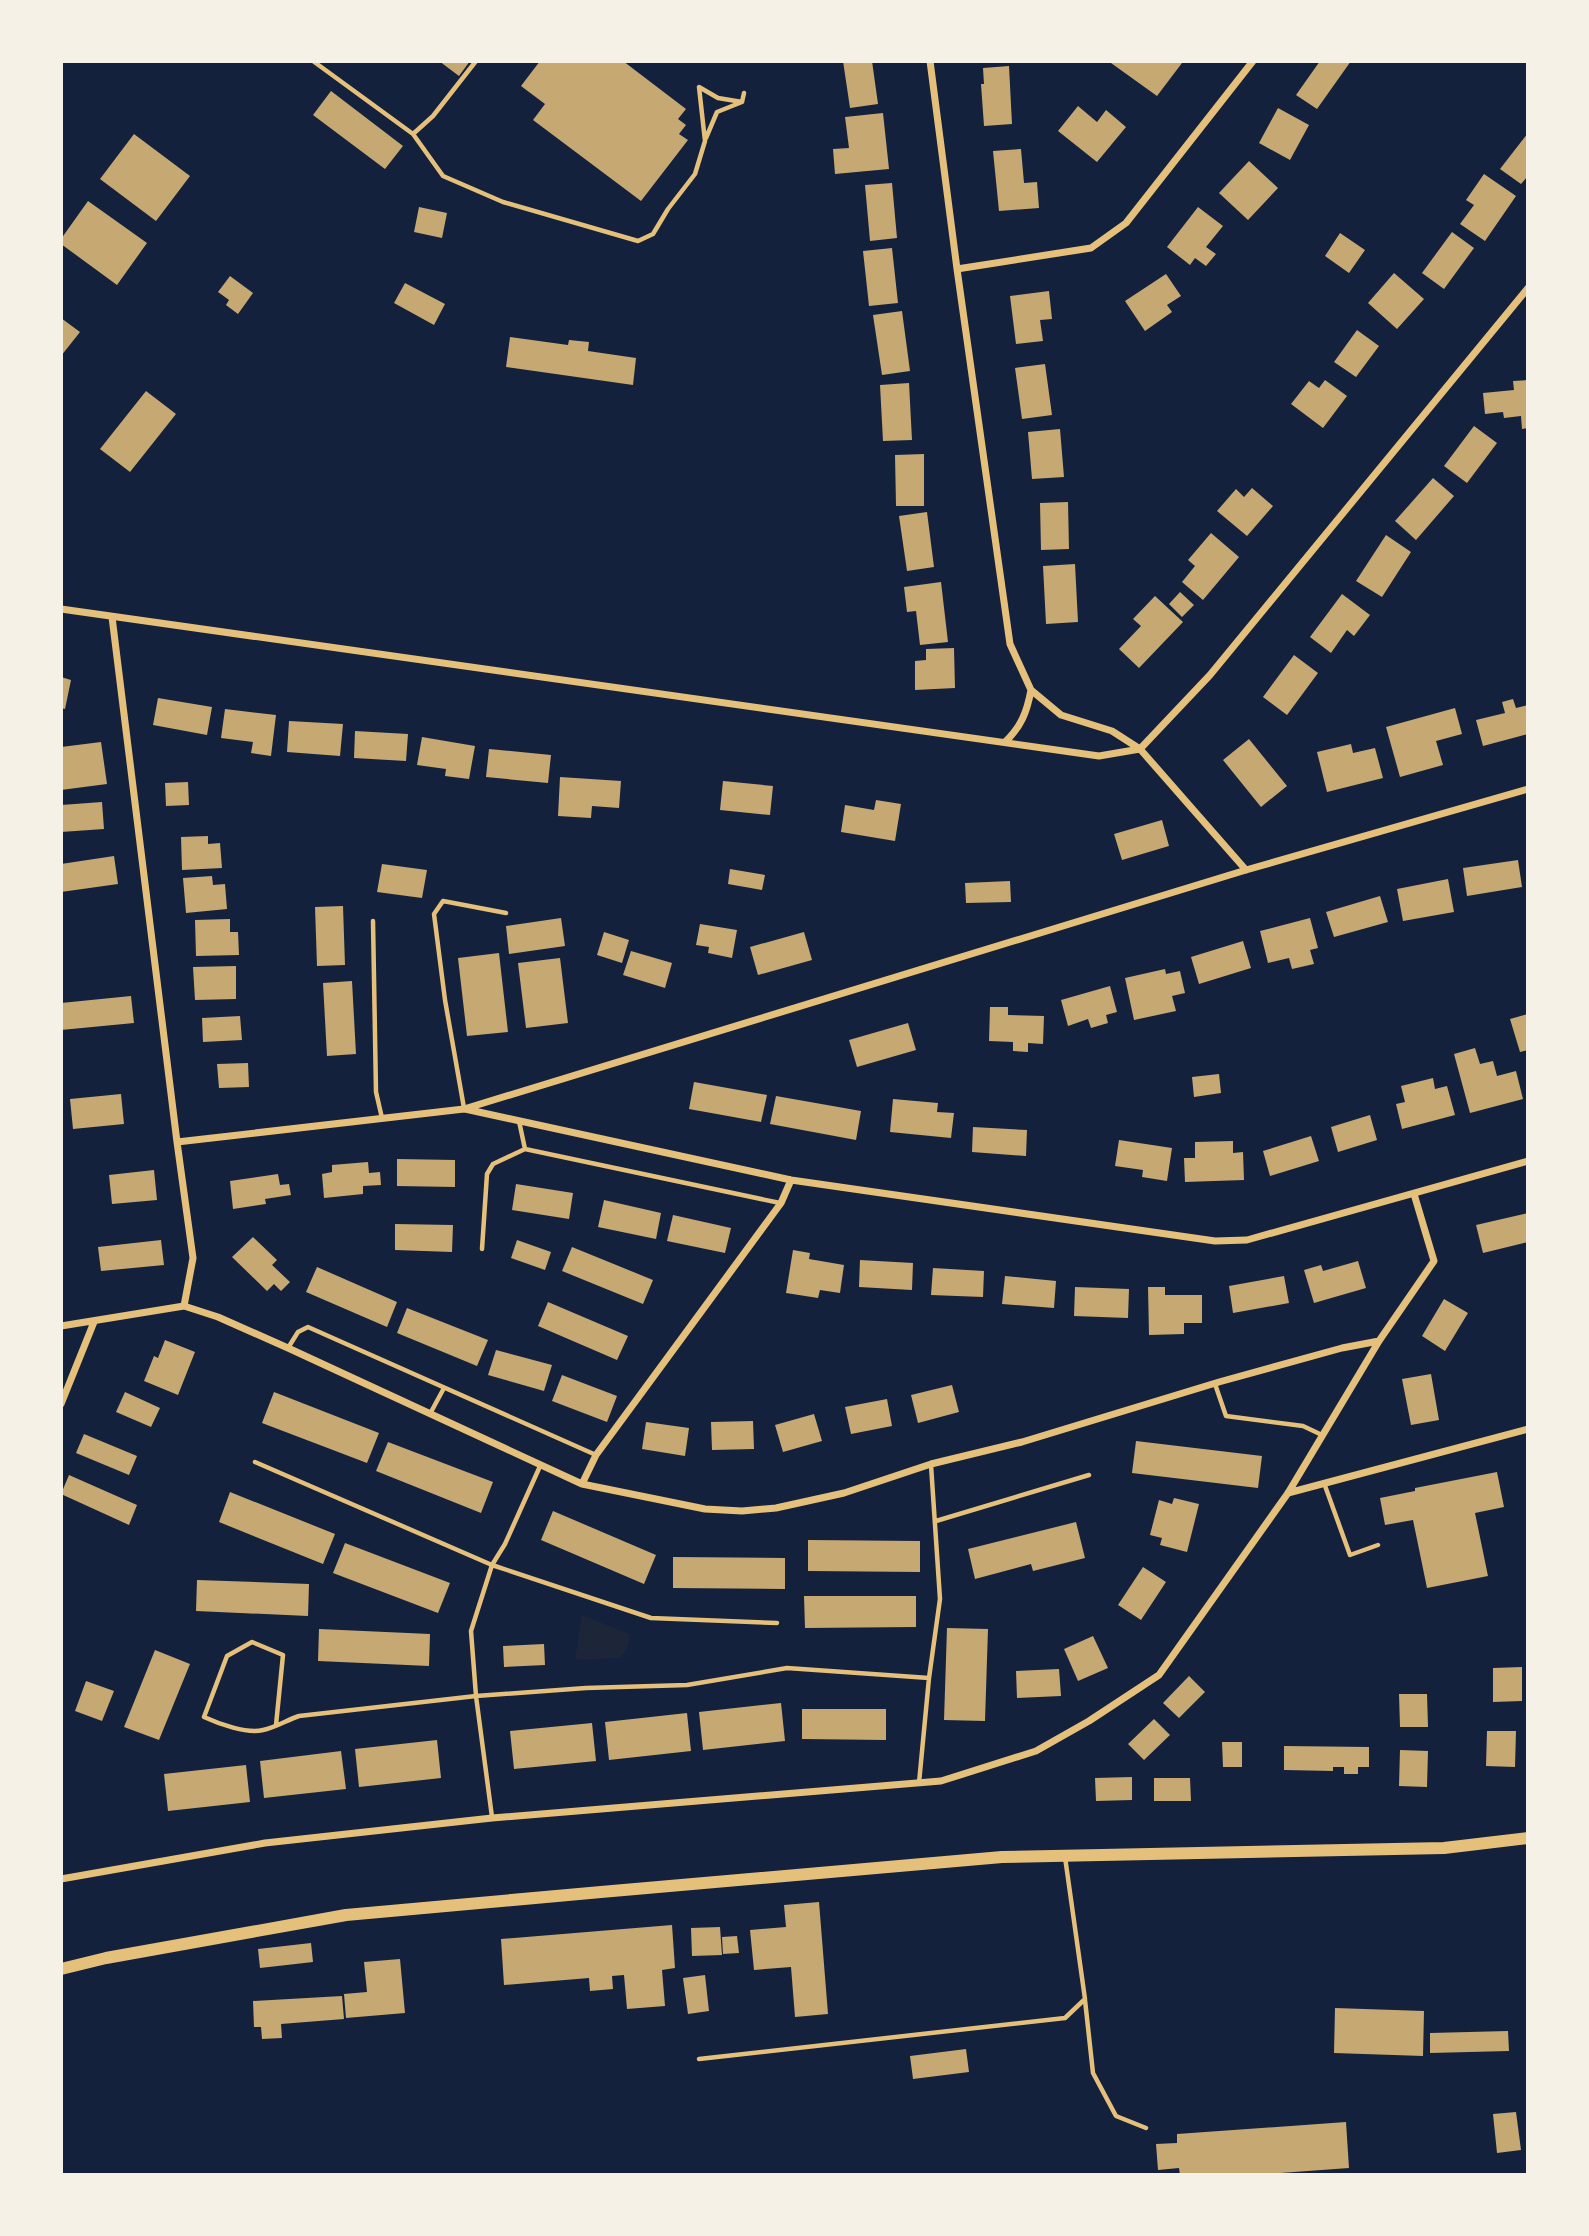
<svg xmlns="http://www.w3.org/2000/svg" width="1589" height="2236" font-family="Ubuntu,sans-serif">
	<rect width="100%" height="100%" fill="#14213d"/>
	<path fill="#1d2539" d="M582 1615 629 1634C630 1645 627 1650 619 1658L575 1660Z"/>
	<path fill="#c6a872" d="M439 61H470L459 76Z
		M540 61H623L686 109 678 119 686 125 679 134 688 140 641 201 533 120 545 104 521 86Z
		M843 61H872L878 104 850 108Z
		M1112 61H1179L1182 63 1157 96 1111 63Z
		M1320 61H1351L1317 109 1296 95Z
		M1009 66 1012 124 984 126 981 84H984L983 68Z
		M331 91 403 146 385 169 313 115Z
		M1078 106 1097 122 1106 110 1126 127 1097 162 1058 131Z
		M1278 108 1309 125 1290 160 1259 143Z
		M883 113 889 169 835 174 833 149 849 148 845 117Z
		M1528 133V176L1521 184 1500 169Z
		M134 134 190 176 156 221 100 179Z
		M1021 149 1024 183 1037 182 1039 208 999 211 993 151Z
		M1249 161 1278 188 1248 220 1219 193Z
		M1484 174 1516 196 1485 241 1460 224 1474 205 1466 200Z
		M892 183 897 238 870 241 865 185Z
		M88 201 147 243 117 285 61 244V239Z
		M419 207 447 213 442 238 414 232Z
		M1198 207 1223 226 1206 247 1216 254 1206 266 1195 258 1190 265 1167 247Z
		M1452 232 1474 248 1444 289 1422 273Z
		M1340 233 1365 250 1349 273 1325 256Z
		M892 248 898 303 869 306 863 251Z
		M1394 273 1424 299 1397 329 1368 303Z
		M1166 274 1181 296 1167 305 1172 312 1145 331 1125 301Z
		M230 276 253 293 238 314 226 305 229 300 218 292Z
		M405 283 445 304 434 325 394 303Z
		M1049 291 1052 319 1040 320 1043 341 1016 344 1010 296Z
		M902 311 910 371 882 375 873 315Z
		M61 318 80 332 61 356Z
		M1357 330 1379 346 1356 377 1334 362Z
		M510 337 568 345 569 340 589 342 588 351 636 358 633 385 506 367Z
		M1045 364 1052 415 1022 419 1015 368Z
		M1325 380 1347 396 1323 428 1291 404 1309 381 1319 388Z
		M1528 380V428L1522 429 1521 416 1504 418 1503 412 1485 414 1483 393 1514 390 1513 381Z
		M909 383 912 440 883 441 880 385Z
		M146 391 176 414 130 472 100 449Z
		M1474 426 1497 443 1467 483 1444 466Z
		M1060 429 1064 477 1032 479 1028 432Z
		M924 454V506H896L895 455Z
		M1433 478 1454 496 1416 540 1395 521Z
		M1252 488 1273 506 1247 536 1217 511 1236 489 1244 497Z
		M1068 502 1069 549 1041 550 1040 503Z
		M927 512 934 567 907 571 899 516Z
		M1211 533 1239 557 1203 600 1182 582 1195 566 1188 560Z
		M1386 535 1411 552 1382 597 1356 581Z
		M1075 564 1078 622 1046 624 1043 566Z
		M941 582 948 642 920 645 916 611 907 612 904 587Z
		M1180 592 1194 605 1182 617 1169 604Z
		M1342 594 1370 615 1354 636 1347 630 1331 653 1310 637Z
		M1155 596 1183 622 1139 668 1119 649 1141 626 1133 619Z
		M954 648 955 688 915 690V661L926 660V649Z
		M1294 655 1318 673 1287 715 1263 697Z
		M61 677 71 680 65 709 61 708Z
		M158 698 212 707 207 735 153 725Z
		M1513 699 1516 708 1528 705V734L1483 746 1476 720 1505 713 1502 702Z
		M1455 708 1462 734 1436 741 1443 765 1400 777 1386 727Z
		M225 709 276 715 271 756 251 753 253 742 221 738Z
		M289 721 343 724 340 756 287 752Z
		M355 731 408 734 406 761 354 758Z
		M422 737 475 746 469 779 445 776 446 769 417 765Z
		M1249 739 1287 786 1261 807 1223 760Z
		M101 742 107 784 61 790V747Z
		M1351 744 1353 753 1375 748 1383 778 1327 792 1317 752Z
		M489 749 551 755 548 783 486 777Z
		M560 777 621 781 619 808 592 806 591 818 558 816Z
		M723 781 773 786 770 815 720 810Z
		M188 782 189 805 166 806 165 783Z
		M876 800 901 804 895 841 841 832 845 805 874 810Z
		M102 802 104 829 61 832V805Z
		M1162 820 1169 846 1122 860 1114 834Z
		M208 836V844L220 843 222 868 182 870 181 837Z
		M114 856 118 884 61 892V864Z
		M1518 860 1522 887 1467 896 1463 868Z
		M382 864 427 870 422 898 377 892Z
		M730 869 765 875 762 890 728 884Z
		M212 876 213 885 225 884 227 909 186 913 183 878Z
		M1448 879 1454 912 1403 921 1397 889Z
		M1010 881 1011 902 966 903 965 883Z
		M1380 896 1388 922 1334 937 1326 912Z
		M343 906 345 965 317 966 315 907Z
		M561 918 565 946 509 954 506 926Z
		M1310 918 1318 948 1310 950 1314 964 1292 969 1289 958 1268 963 1260 931Z
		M230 919V932H238L239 955 196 956 195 920Z
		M700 924 737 930 732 958 708 953 709 947 696 945Z
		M604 932 629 940 622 963 597 955Z
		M804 932 812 960 758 975 750 947Z
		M1243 941 1251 968 1199 984 1191 957Z
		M631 951 672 963 665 988 623 975Z
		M499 953 508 1032 467 1036 458 958Z
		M560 958 568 1023 526 1028 518 963Z
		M236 966V999L195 1000 193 967Z
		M1165 969 1166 974 1180 971 1185 993 1172 996 1176 1011 1134 1020 1125 978Z
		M352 981 356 1054 327 1056 323 983Z
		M1110 986 1117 1012 1106 1015 1108 1023 1091 1028 1088 1019 1068 1026 1061 1000Z
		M131 996 134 1023 61 1030V1003Z
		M990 1007H1008V1015L1044 1016 1043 1044 1028 1043V1052L1013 1051V1042L989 1041Z
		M1528 1014V1050L1520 1052 1510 1019Z
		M240 1016 242 1040 203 1042 202 1018Z
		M908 1023 916 1050 857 1067 849 1040Z
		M1475 1048 1480 1064 1493 1061 1497 1076 1516 1071 1523 1099 1470 1113 1454 1054Z
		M248 1063 249 1087 219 1088 217 1064Z
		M1219 1074 1221 1093 1194 1097 1192 1077Z
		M1433 1078 1435 1089 1447 1086 1455 1115 1402 1129 1396 1104 1405 1102 1401 1086Z
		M694 1082 767 1095 761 1122 689 1109Z
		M121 1094 124 1124 73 1129 70 1099Z
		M776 1096 861 1111 856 1140 770 1124Z
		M893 1099 938 1103 937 1112 954 1113 951 1138 890 1132Z
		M1370 1115 1377 1140 1338 1152 1331 1127Z
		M973 1127 1027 1130 1026 1156 972 1152Z
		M1311 1136 1319 1161 1270 1176 1263 1151Z
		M1119 1140 1172 1148 1167 1181 1142 1177 1143 1170 1115 1166Z
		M1233 1141V1153L1243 1152 1244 1180 1185 1182 1184 1158H1195V1142Z
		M397 1159 455 1160V1187L397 1186Z
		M368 1162 369 1173 380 1172 381 1185 363 1186V1194L324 1198 322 1174 332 1172V1165Z
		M154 1170 157 1200 112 1204 109 1175Z
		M278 1174 280 1185 289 1184 291 1195 265 1199 266 1204 233 1209 230 1181Z
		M516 1184 573 1193 569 1219 512 1210Z
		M604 1200 661 1213 656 1239 598 1227Z
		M1528 1213V1242L1483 1253 1476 1225Z
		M673 1215 731 1228 725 1253 667 1241Z
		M395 1224 453 1225 452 1252 395 1250Z
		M253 1237 277 1260 272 1265 290 1282 281 1291 274 1284 267 1291 232 1257Z
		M161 1240 164 1265 101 1271 98 1247Z
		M517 1240 551 1252 545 1270 511 1258Z
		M572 1247 653 1280 643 1304 562 1271Z
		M793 1250 810 1253 809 1259 844 1265 840 1293 820 1290 818 1298 786 1293Z
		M860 1260 913 1263 912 1290 859 1287Z
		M1358 1261 1366 1288 1314 1303 1304 1270 1321 1265 1323 1271Z
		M317 1267 397 1302 387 1327 306 1292Z
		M933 1268 984 1271 983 1297 931 1295Z
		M1005 1276 1056 1281 1054 1308 1002 1304Z
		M1284 1276 1289 1303 1233 1313 1229 1286Z
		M1075 1287 1129 1289 1128 1318 1074 1316Z
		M1148 1287H1165V1295H1202V1323H1184V1334L1149 1335Z
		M1444 1299 1468 1313 1445 1351 1422 1336Z
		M548 1302 628 1336 617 1360 538 1326Z
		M407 1308 488 1340 477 1366 397 1333Z
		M165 1340 195 1352 178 1395 144 1381 154 1356 158 1358Z
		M496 1350 552 1365 544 1391 488 1375Z
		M1431 1374 1439 1420 1411 1425 1402 1379Z
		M562 1375 617 1396 607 1422 552 1401Z
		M952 1385 959 1412 918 1423 911 1395Z
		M125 1392 160 1408 151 1427 116 1412Z
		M274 1392 379 1433 367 1463 262 1423Z
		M887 1399 892 1426 851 1434 845 1407Z
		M814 1414 822 1441 783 1452 775 1425Z
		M753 1421 754 1449 712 1450 711 1422Z
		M646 1422 689 1428 685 1456 642 1449Z
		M84 1434 137 1456 129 1475 76 1453Z
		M1136 1441 1262 1456 1258 1488 1132 1473Z
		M388 1442 493 1482 481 1513 376 1471Z
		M1497 1472 1504 1507 1475 1513 1488 1576 1427 1588 1413 1520 1385 1525 1380 1498 1415 1491V1488Z
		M69 1475 137 1505 129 1525 61 1494Z
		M230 1492 335 1534 323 1564 219 1522Z
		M1174 1498 1199 1504 1187 1552 1160 1545 1162 1538 1150 1535 1159 1500 1172 1504Z
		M553 1511 656 1555 644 1584 541 1540Z
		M1076 1522 1085 1558 1033 1571 1031 1564 975 1579 968 1549Z
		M808 1540 920 1541V1572L808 1571Z
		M345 1543 450 1583 438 1613 333 1573Z
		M673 1557 785 1558V1589L673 1588Z
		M1143 1567 1166 1582 1141 1620 1118 1605Z
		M197 1580 309 1584 308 1616 196 1611Z
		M804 1596H916V1627L805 1628Z
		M947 1628 988 1629 985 1721 944 1720Z
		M319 1629 430 1634 429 1666 318 1661Z
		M1093 1636 1108 1668 1078 1681 1064 1649Z
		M544 1644 545 1665 504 1667 503 1646Z
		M155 1650 190 1664 159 1740 124 1727Z
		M1522 1667V1701L1493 1702V1668Z
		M1059 1669 1061 1696 1017 1698 1016 1671Z
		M1189 1676 1205 1692 1179 1718 1163 1703Z
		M86 1681 114 1691 102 1721 75 1711Z
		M1399 1694H1427L1428 1727H1400Z
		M781 1703 785 1741 703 1750 699 1712Z
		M802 1709H886V1740L802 1739Z
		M687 1713 691 1751 609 1760 605 1722Z
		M1154 1719 1170 1735 1144 1760 1128 1744Z
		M592 1723 596 1761 514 1769 510 1731Z
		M1487 1731H1516L1515 1767 1486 1766Z
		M437 1740 441 1778 359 1787 355 1749Z
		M1222 1742H1242V1767H1223Z
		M1284 1746 1369 1747V1767H1358V1774H1344V1767H1333V1771L1284 1770Z
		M1400 1750 1428 1751 1427 1787 1399 1786Z
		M341 1751 346 1789 264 1798 260 1761Z
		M246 1765 250 1802 168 1811 164 1774Z
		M1132 1777V1800L1096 1801 1095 1778Z
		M1154 1778H1190L1191 1801H1154Z
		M819 1902 828 2014 795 2017 791 1967 754 1970 750 1930 786 1927 784 1905Z
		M672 1925 675 1968 662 1970 665 2006 627 2009 624 1975 612 1976 613 1989 590 1991 589 1978 504 1985 501 1939Z
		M720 1927 722 1955 692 1956 691 1928Z
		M737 1936 739 1953 723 1954 722 1937Z
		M311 1943 313 1962 260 1968 258 1949Z
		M400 1959 405 2013 346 2018 344 1994 367 1992 364 1962Z
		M705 1975 709 2011 688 2014 683 1978Z
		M342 1996 344 2019 281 2024 282 2038 262 2039 261 2027H254L253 2001Z
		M1335 2008 1424 2011 1423 2056 1334 2053Z
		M1508 2031 1509 2051 1430 2053V2033Z
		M966 2049 969 2072 913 2079 910 2056Z
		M1516 2112 1521 2150 1497 2153 1493 2114Z
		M1346 2122 1349 2168 1252 2175H1180L1179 2168 1158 2170 1156 2144 1177 2143V2134Z"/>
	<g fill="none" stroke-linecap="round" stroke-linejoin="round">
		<path stroke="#e5c07b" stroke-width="4.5" d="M313 61 413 134 443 176 503 202 638 241 653 234 668 209 695 174 705 141 699 87 718 98 742 102 744 93
			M413 134 433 116 476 61
			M706 138 717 112 742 102
			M373 921 376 1092 382 1118
			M464 1108 445 1000 434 914 443 901 506 913
			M519 1121 525 1149 780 1203
			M482 1249 487 1174 493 1164 525 1149
			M288 1348 298 1332 308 1327 596 1455
			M1215 1384 1226 1416 1303 1426 1322 1435
			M431 1412 444 1388
			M255 1462 492 1565 651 1618 777 1623
			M1324 1483 1350 1555 1378 1545
			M936 1521 1089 1475
			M276 1725 283 1655 252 1642 227 1656 204 1717C219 1724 247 1734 263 1730 275 1728 287 1720 299 1716L476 1696 586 1688 687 1685 787 1668 929 1678
			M919 1783 929 1678 940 1599 931 1465
			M492 1817 476 1696 471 1631 492 1565 505 1544 541 1464
			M1085 2000 1093 2073 1116 2116 1146 2128
			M699 2059 1065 2018 1085 1999 1065 1857"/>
		<path stroke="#e5c07b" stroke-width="7" d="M930 61 957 269 1010 644 1031 690 1061 715 1112 731 1140 749 1210 675 1528 288
			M957 269 1091 248 1126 223 1253 61
			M61 609 1099 756 1140 749 1246 870
			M112 617 177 1142 193 1258 184 1306
			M1005 742C1021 727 1027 712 1031 690
			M465 1109 791 1180 1215 1241 1247 1240 1528 1161
			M177 1142 464 1109 1246 870 1528 789
			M61 1326 184 1306 218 1317 288 1348 582 1484 705 1509 742 1511 776 1508 844 1493 931 1464 1022 1442 1219 1382 1342 1348 1379 1341
			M61 1404 94 1322
			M582 1484 596 1455 781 1203 791 1180
			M1288 1493 1528 1429
			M61 1879 265 1843 492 1818 941 1781 1036 1751 1089 1721 1159 1675 1288 1493 1379 1341 1434 1261 1414 1194"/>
		<path stroke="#e5c07b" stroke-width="12" d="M61 1969 106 1958 346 1915 601 1892 1002 1857 1444 1848 1528 1838"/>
	</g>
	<rect width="1589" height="2236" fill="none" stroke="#f6f1e7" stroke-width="126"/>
</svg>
